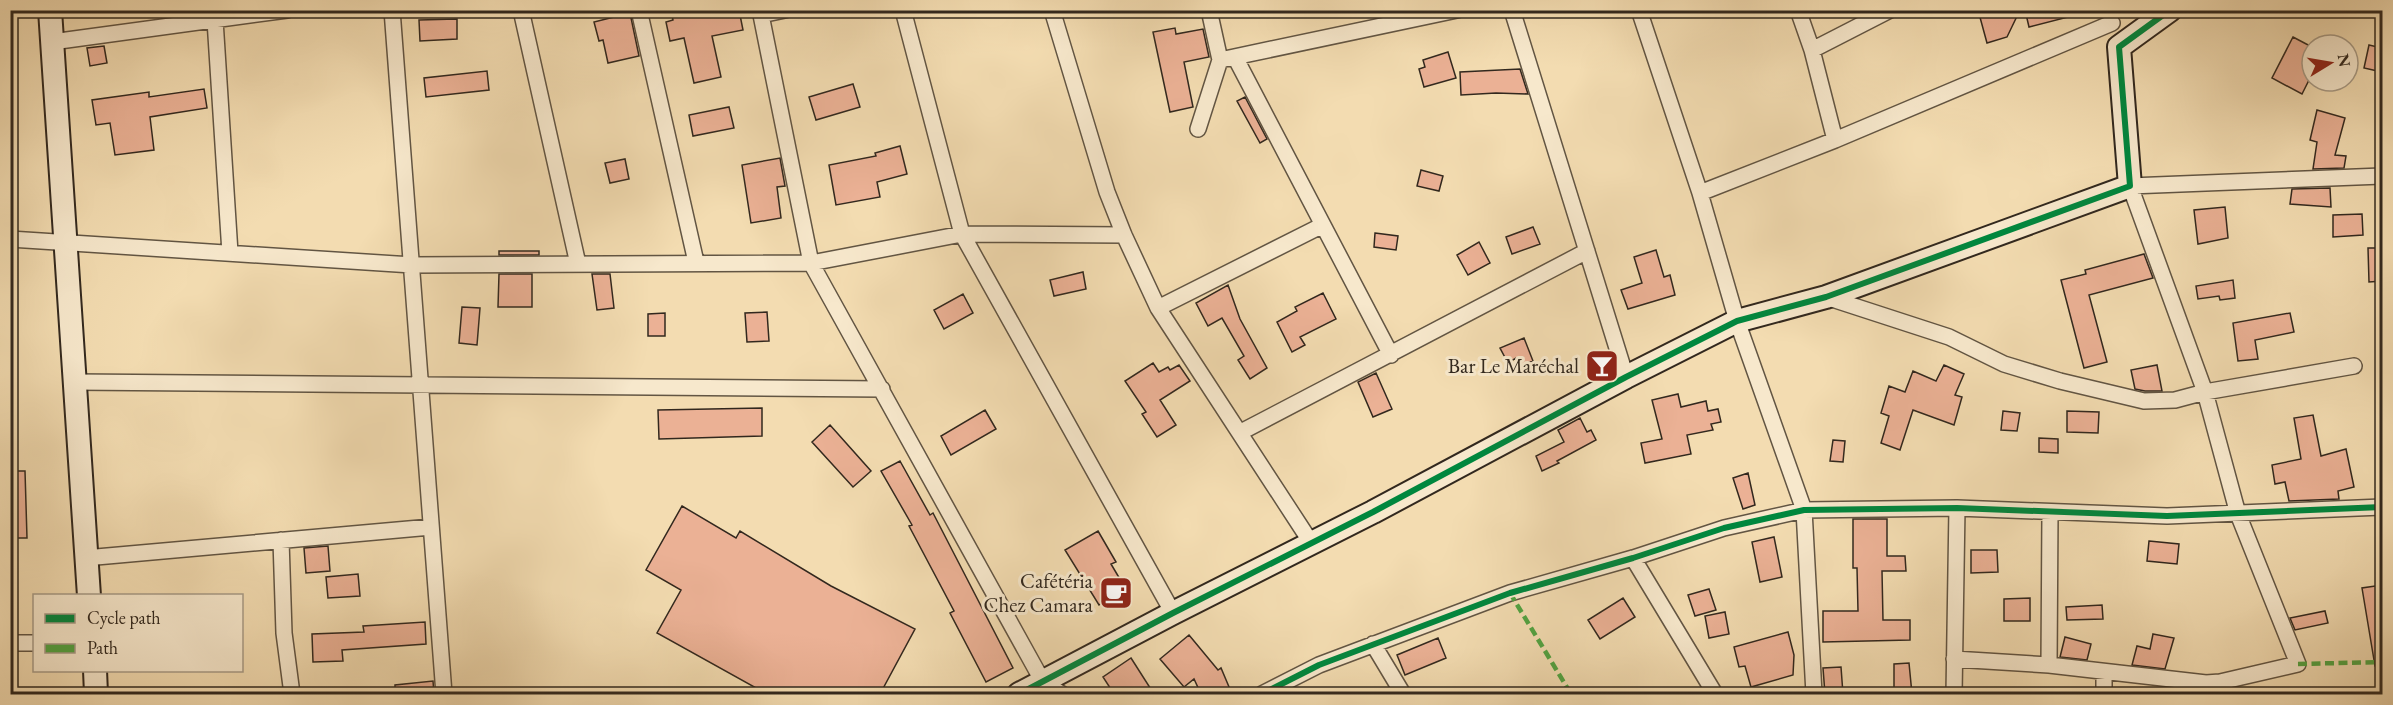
<svg xmlns="http://www.w3.org/2000/svg" width="2393" height="705" font-family="'EB Garamond',serif">
	<rect width="100%" height="100%" fill="#f3dcb1"/>
	<filter id="stains"><feTurbulence type="fractalNoise" baseFrequency=".00333" numOctaves="4"/><feColorMatrix values="0 0 0 0 .2 0 0 0 0 .09 0 0 0 0 .02 0 0 0 .5 -.17"/></filter>
	<radialGradient id="worn" r=".72"><stop offset=".6" stop-color="#630" stop-opacity="0"/><stop offset="1" stop-color="#630" stop-opacity=".3"/></radialGradient>
	<path fill="#ebb195" stroke="#32281e" stroke-width="1.5" d="M671 10H739L743 30 712 36 721 77 694 83 684 38 670 41 666 22 673 20Z
		M1978 10H2020L2007 37 1987 43Z
		M2025 10H2076V15L2029 27Z
		M630 13 639 56 608 63 603 40 599 41 594 22Z
		M457 19V39L420 41 419 20Z
		M1175 28 1176 34 1203 29 1209 57 1184 62 1193 107 1170 112 1153 32Z
		M2293 37 2312 47V74L2302 94 2272 78Z
		M2369 45 2382 48V72L2364 68Z
		M104 46 107 63 90 66 87 48Z
		M1448 52 1456 78 1424 87 1419 69 1425 67 1423 60Z
		M1520 69 1528 94 1496 93 1461 95 1460 72Z
		M487 71 489 90 426 97 424 78Z
		M853 84 860 107 816 120 809 97Z
		M204 89 207 108 150 117 154 150 115 155 110 123 96 125 92 100 149 92V97Z
		M1245 97 1267 139 1260 143 1237 101Z
		M729 107 734 128 693 136 689 115Z
		M2317 110 2345 118 2335 155 2346 156 2344 168 2313 169 2317 142 2310 140Z
		M900 146 907 174 877 182 880 197 836 205 829 165 876 156 875 153Z
		M780 158 785 186 777 187 781 218 751 223 742 165Z
		M625 159 629 179 610 183 605 163Z
		M1421 170 1443 176 1439 191 1417 186Z
		M2330 188 2331 207 2290 204 2292 189Z
		M2225 207 2228 238 2198 244 2194 210Z
		M2362 214 2363 235 2333 237V215Z
		M1533 227 1540 244 1512 254 1506 237Z
		M1375 233 1398 236 1396 250 1374 247Z
		M1479 242 1490 263 1468 275 1457 255Z
		M2368 248H2382V281L2369 282Z
		M1656 250 1664 277 1670 275 1675 295 1628 309 1621 290 1642 283 1634 257Z
		M499 251H539V255H499Z
		M2144 254 2153 278 2089 295 2107 362 2084 368 2061 280 2086 274 2085 270Z
		M1083 272 1086 289 1054 296 1050 280Z
		M499 274H532V307H498Z
		M592 274H610L614 308 597 310Z
		M2233 280 2235 298 2220 300 2219 296 2198 299 2196 286Z
		M1228 285 1240 319 1267 368 1250 379 1238 360 1244 356 1222 318 1208 326 1196 303Z
		M1323 293 1336 319 1300 337 1305 345 1292 352 1277 322 1297 311 1295 307Z
		M963 294 973 313 944 329 934 310Z
		M462 307 480 308 477 345 459 343Z
		M767 312 769 341 747 342 745 313Z
		M665 313V336H648V314Z
		M2290 313 2294 332 2255 340 2258 359 2238 361 2233 323Z
		M1524 338 1533 361 1520 366 1516 358 1508 363 1500 348Z
		M1153 363 1159 372 1168 367 1170 370 1179 365 1190 381 1160 400 1176 425 1157 437 1142 414 1146 412 1125 381Z
		M1944 365 1964 374 1955 395 1962 397 1954 425 1913 410 1900 450 1881 443 1889 416 1881 413 1889 386 1905 392 1913 371 1936 381Z
		M2157 365 2162 391H2145L2135 389 2131 370Z
		M1376 373 1392 409 1373 417 1358 382Z
		M1678 394 1681 407 1706 401 1708 411 1718 409 1721 422 1711 424 1713 430 1687 435 1691 454 1645 463 1641 443 1662 439 1652 400Z
		M762 408V436L659 439 658 410Z
		M985 410 996 429 951 455 941 436Z
		M2003 411 2020 413 2017 431 2001 430Z
		M2067 411 2099 412 2098 433 2067 432Z
		M2313 415 2321 456 2346 449 2354 487 2338 491 2339 499 2289 501 2285 482 2275 484 2272 465 2301 459 2294 418Z
		M1580 418 1587 432 1591 430 1596 440 1557 461 1559 463 1542 471 1536 456 1564 442 1558 430Z
		M830 425 871 471 853 487 812 442Z
		M2039 438 2058 439V453L2039 452Z
		M1833 440 1845 441 1843 462 1830 461Z
		M900 461 930 515 933 513 1013 668 986 682 950 613 954 611 909 526 912 525 881 471Z
		M10 471H25L27 538H10Z
		M1748 473 1755 505 1743 509 1733 478Z
		M682 506 736 538 740 531 831 586 915 629 880 694H767L657 633 681 590 646 570Z
		M1853 519H1887V556H1905L1906 571H1882L1883 620H1910V640L1823 642V611H1858L1857 568H1853Z
		M1098 531 1116 562 1111 564 1127 591 1111 600 1109 598 1099 605 1065 550Z
		M1774 537 1782 577 1760 582 1752 542Z
		M2149 541 2179 544 2177 564 2147 561Z
		M328 546 330 571 306 573 304 548Z
		M1971 550H1997L1998 572 1971 573Z
		M358 574 360 596 328 598 326 577Z
		M2382 585V665L2375 666 2362 588Z
		M1709 589 1716 610 1695 616 1688 595Z
		M1623 598 1635 617 1600 639 1588 620Z
		M2030 598V621H2004V599Z
		M2102 605 2103 619 2067 620 2066 607Z
		M2325 611 2328 623 2295 630 2290 618Z
		M1725 612 1729 634 1709 638 1705 616Z
		M425 622 426 644 342 650 343 661 313 662 312 634 364 632 363 626Z
		M1788 632 1794 655 1793 675 1751 687 1745 666 1739 667 1734 647Z
		M2153 634 2174 638 2165 669 2132 665 2137 646 2150 649Z
		M1189 635 1218 670 1221 668 1232 694H1201L1194 679 1184 687 1160 659Z
		M2065 637 2091 644 2087 660 2060 657Z
		M1438 638 1446 658 1405 675 1397 655Z
		M1131 658 1154 694H1114L1103 677Z
		M1909 663 1912 694H1894V664Z
		M1841 667 1843 694H1825L1823 668Z
		M433 681 434 694H395V685Z"/>
	<g fill="none" stroke-linecap="round" stroke-linejoin="round">
		<defs>
			<path id="street" d="M392 10 444 694
				M521 10 578 264
				M639 10 696 262
				M760 10 811 263 1043 682 1062 694
				M903 10 962 234 1173 613
				M1052 10 1107 192 1124 235 1158 308 1312 544
				M1512 10 1626 377
				M1639 10 1700 193 1737 321 1804 510 1814 694
				M1798 10 1812 50 1835 140
				M761 15 785 10
				M215 20 230 253
				M52 42 287 10
				M1812 50 1890 10
				M1235 57 1391 355
				M1220 60 1457 10
				M1198 129 1220 60 1209 10
				M1700 193 1835 140 2112 23
				M10 239 412 265 811 263 962 234 1124 235
				M1826 297 1949 337 2004 364 2060 381 2144 401 2175 400 2205 392 2354 366
				M1158 308 1323 225
				M74 382 882 389
				M1241 432 1587 251
				M281 540 284 633 292 694
				M85 558 431 527
				M1633 558 1715 694
				M10 643H34
				M1373 644 1403 694
				M1954 659 2049 665 2206 683 2220 682 2298 664 2238 514 2205 392 2130 186 2382 176
				M2049 665 2050 512
				M2104 673V694
				M1262 694 1319 665 1510 593 1633 558 1724 528 1804 510 1957 508 2167 516 2382 507
				M1954 694 1957 508"/>
			<path id="secondary" d="M50 10 89 596
				M95 670 96 694
				M1019 694 1173 613 1373 512 1626 377 1737 321 1826 297 2130 186 2119 47 2170 10"/>
		</defs>
		<use href="#street" stroke="#625543" stroke-width="18"/>
		<use href="#secondary" stroke="#32281e" stroke-width="26"/>
		<use href="#street" stroke="#f7e8cc" stroke-width="15"/>
		<use href="#secondary" stroke="#f7e8cc" stroke-width="22"/>
		<path stroke="#52a341" stroke-width="4.5" stroke-dasharray="9 4.5" stroke-linecap="butt" d="M1510 593 1571 694
			M2298 664 2382 662"/>
		<defs>
			<path id="cycleway" d="M1019 694 1173 613 1373 512 1626 377 1737 321 1826 297 2130 186 2119 47 2170 10
				M1262 694 1319 665 1510 593 1633 558 1724 528 1804 510 1957 508 2167 516 2382 507"/>
		</defs>
		<use href="#cycleway" stroke="#f7e8cc" stroke-width="10"/>
		<use href="#cycleway" stroke="#00873e" stroke-width="6"/>
	</g>
	<defs>
		<symbol id="bar-square" viewBox="-11 -11 22 22"><rect x="-9" y="-9" width="18" height="18" rx="4" fill="#8f2418" stroke="#f7e8cc"/><path d="M-6-5H6L.8 .8V4.5H3.5V6h-7V4.5H-.8V.8Z" fill="#fff"/></symbol>
		<symbol id="cafe-square" viewBox="-11 -11 22 22"><rect x="-9" y="-9" width="18" height="18" rx="4" fill="#8f2418" stroke="#f7e8cc"/><path d="M-5.5-4.5H6V0H3Q3 3.5 0 3.5H-2.5Q-5.5 3.5-5.5 0ZM3-3.2v2h1.7v-2ZM-6 4.5H4V6H-6Z" fill="#fff"/></symbol>
	</defs>
	<g fill-rule="evenodd">
		<use href="#bar-square" x="1583" y="347" width="38" height="38"/>
		<use href="#cafe-square" x="1097" y="574" width="38" height="38"/>
	</g>
	<g text-anchor="middle" stroke-width="6" stroke-linejoin="round" paint-order="stroke">
		<g font-size="21" fill="#32281e" stroke="#f7e8cc" text-anchor="end">
			<text x="1579" y="373">Bar Le Maréchal</text>
			<text x="1093" y="588">Cafétéria<tspan x="1093" dy="24">Chez Camara</tspan></text>
		</g>
	</g>
	<rect width="2393" height="705" fill="none" stroke="#f3dcb1" stroke-width="36"/>
	<rect x="12" y="12" width="2369" height="681" fill="none" stroke="#32281e" stroke-width="3"/>
	<rect x="18" y="18" width="2357" height="669" fill="none" stroke="#32281e" stroke-width="1.5"/>
	<rect x="33" y="594" width="210" height="78" fill="#f7e8cc" stroke="#a89b86" stroke-width="1.5"/>
	<rect x="45" y="614" width="30" height="9" fill="#00873e" stroke="#a89b86" stroke-width="1.5"/>
	<text x="87" y="624" font-size="18" fill="#32281e">Cycle path</text>
	<rect x="45" y="644" width="30" height="9" fill="#52a341" stroke="#a89b86" stroke-width="1.5"/>
	<text x="87" y="654" font-size="18" fill="#32281e">Path</text>
	<g transform="translate(2330 63) rotate(79)"><circle r="28" fill="#f7e8cc" stroke="#a89b86" stroke-width="1.5"/>
	<path d="M0-4.5L10 22L0 15L-10 22Z" fill="#8f2418"/>
	<text y="-9" font-size="16" font-weight="bold" text-anchor="middle" fill="#32281e">N</text>
	</g>
	<rect width="100%" height="100%" filter="url(#stains)"/>
	<rect width="100%" height="100%" fill="url(#worn)"/>
</svg>
